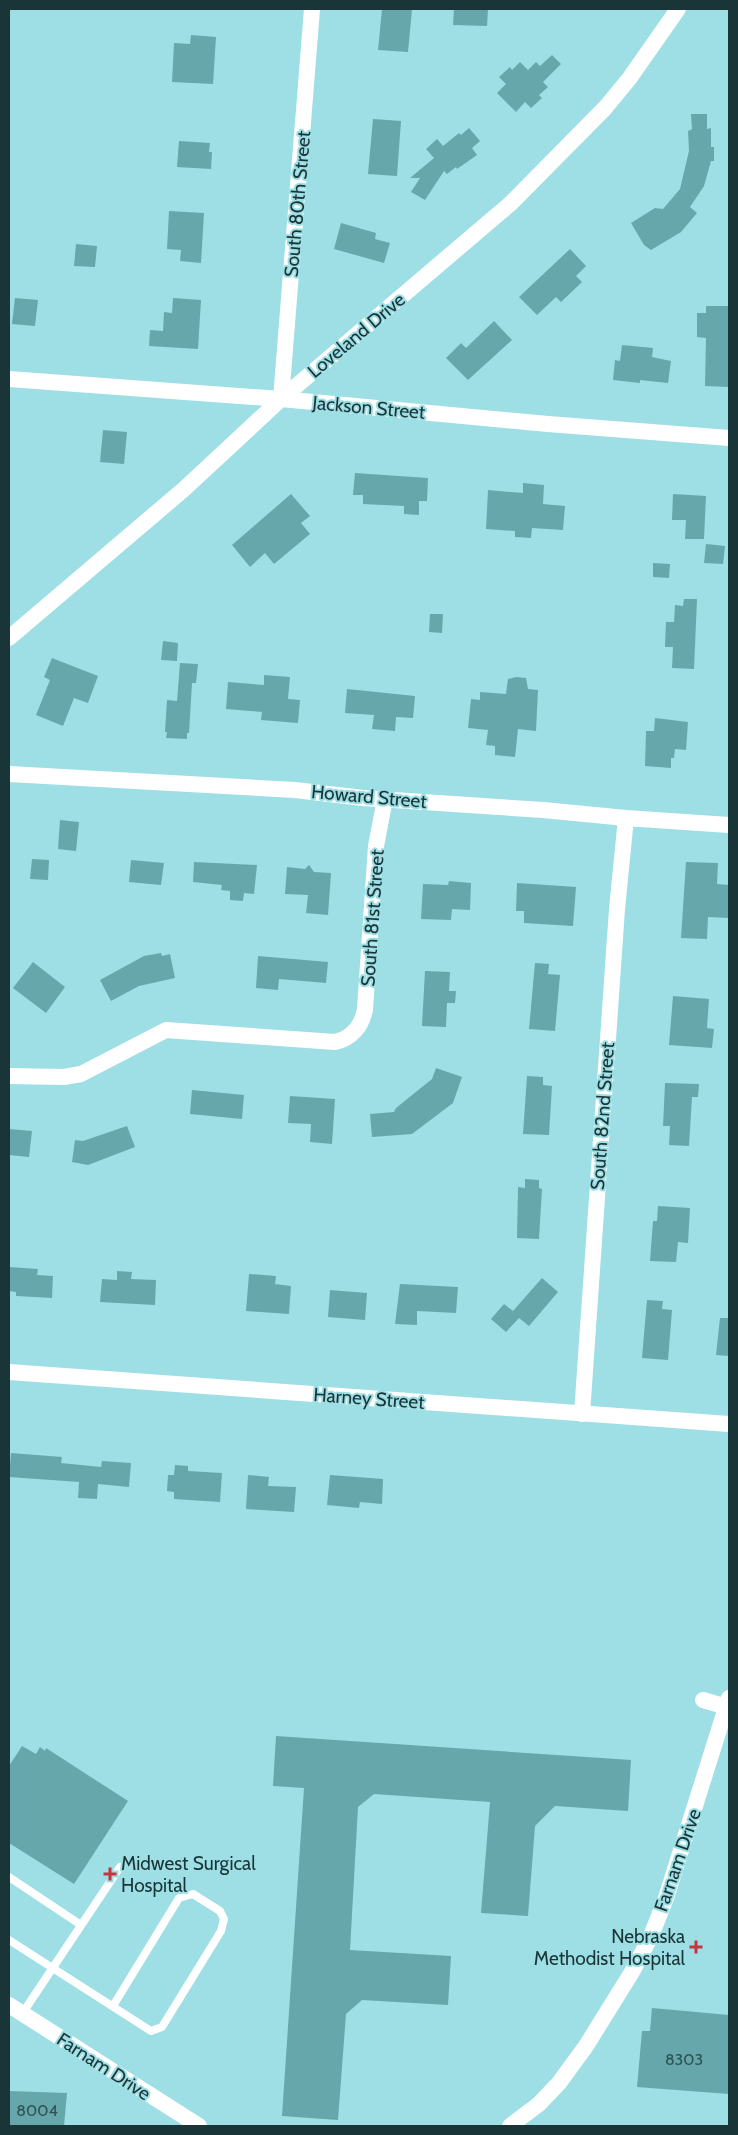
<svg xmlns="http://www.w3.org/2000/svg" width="738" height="2135" font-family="Cabin,sans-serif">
	<rect width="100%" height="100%" fill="#9ddfe5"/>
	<path fill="#66a7ac" d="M382 9H412L408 52 378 50Z
		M454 9H488L487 26 453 25Z
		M191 35 216 37 213 84 172 82 174 43 190 44Z
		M552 55 561 64 543 82 548 87 539 95 542 98 531 108 525 102 516 112 497 93 506 84 499 77 510 67 512 70 520 62 528 70 536 62 540 66Z
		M691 114H707V129L711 128V147H714V161H711L704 186 690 207 697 213 681 232 651 250 644 245 631 223 655 208 663 209 680 189 689 151 688 131 692 129Z
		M373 119 401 121 397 176 368 174Z
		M469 128 480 141 472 148 477 155 457 169 456 167 447 174 444 171 425 200 411 192 420 178H410L434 158 426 149 437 139 443 146 459 133 461 135Z
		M179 141 210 143 209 152H212L211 169 177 167Z
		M169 211 204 213 201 263 180 261 181 250 167 249Z
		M341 223 376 233 375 239 390 243 384 263 334 249Z
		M76 244 97 246 95 267 74 266Z
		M570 249 586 266 576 276 582 282 561 302 556 297 537 315 519 297Z
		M15 298 38 300 35 326 12 324Z
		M173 298 201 300 198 349 149 346 150 330 163 331 164 312 172 313Z
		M706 306H729V387L705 386 706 338 697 337V313H706Z
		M494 321 512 340 468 380 446 358 461 343 466 348Z
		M622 345 653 348 652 357 671 361 668 383 640 380V383L613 380 615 360 620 361Z
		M103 430 127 432 124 464 100 462Z
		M355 473 428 478 427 501H419V515L404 514V506L363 504V495H353Z
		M523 483 544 485 543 504 565 506 563 530 532 528 531 538 515 537V531L486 529 488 490 523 493Z
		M291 494 310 516 301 523 310 534 274 564 265 553 250 567 232 545Z
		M673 494 706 496 704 539H685L686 520H672Z
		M706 544 725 546 723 564 704 563Z
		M653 563 670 564 669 578 653 577Z
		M684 599H697L694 669 672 668 673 647H665L666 622H674L675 605 683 606Z
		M430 614H443L442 633 429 632Z
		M163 641 178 643 177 661 161 660Z
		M52 658 98 676 88 703 74 698 63 726 36 715 50 680 44 677Z
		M180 663 198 664 196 683H192L189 733H187V739L166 738 167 732H165L167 700 177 701Z
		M264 675 290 677 288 699 300 700 298 723 261 720 262 712 226 709 228 682 264 685Z
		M516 677 526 678 528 689 538 690 536 731 518 729 515 757 495 755V746L486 745 488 730 468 728 471 699 480 700V692L506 694 508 679Z
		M347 689 415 696 413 718 396 717 395 731 372 729 374 715 345 713Z
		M655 718 688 722 686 750 675 749 674 758H671V768L645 766 646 731H654Z
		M60 820 79 822 76 851 58 849Z
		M32 859 49 860 48 880 30 879Z
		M131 860 164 863 161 885 129 882Z
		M194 862 257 865 254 894 244 893 243 901 230 900V891L221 890 222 885 193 882Z
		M686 862 718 863 717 884 729 885V918L708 917 707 939 681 938Z
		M309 865 314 872 331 873 328 915 306 913 308 895 285 894 287 867 305 869Z
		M449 881 471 883 470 910 452 909 451 920 421 919 423 884 448 885Z
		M517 883 576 887 573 926 524 923V911H516Z
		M161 953 162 956 170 954 175 978 139 986 111 1001 100 980 144 956Z
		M258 956 328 962 326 983 279 979 278 990 256 988Z
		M33 962 65 987 46 1013 13 988Z
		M535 963 549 964 548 974 560 975 555 1031 529 1029Z
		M425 971 450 972 449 991H456L455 1003H447L446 1027 422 1026Z
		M673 996 709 999 707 1028 714 1029 712 1048 669 1045Z
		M436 1068 462 1077 453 1103 412 1134 372 1137 370 1114 394 1112 396 1108 432 1079Z
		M527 1076 543 1077V1085L552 1086 549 1135 523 1134Z
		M665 1083 699 1084 698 1097H692L689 1146 669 1145 670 1126H663Z
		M192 1090 244 1095 242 1119 190 1114Z
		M290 1096 335 1099 332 1144 310 1142 311 1124 288 1123Z
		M127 1126 135 1147 88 1165 72 1162 75 1140 83 1141Z
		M9 1129 32 1131 29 1157 9 1155Z
		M525 1179 539 1180V1188L542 1189 539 1239 517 1238 518 1187 525 1188Z
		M658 1206 690 1208 688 1243 678 1242 676 1262 650 1261 653 1221H657Z
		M9 1267 38 1269 37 1275 53 1276 52 1298 16 1296V1292L9 1291Z
		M117 1271 132 1272 131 1279 156 1280 155 1305 100 1302 102 1279 117 1280Z
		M249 1274 276 1276 275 1284 291 1286 289 1314 246 1311Z
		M542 1278 558 1292 529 1326 519 1318 506 1332 491 1319 504 1304 513 1311Z
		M400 1284 458 1287 456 1313 417 1311V1325L395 1324Z
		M330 1290 367 1293 365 1320 328 1317Z
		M647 1300 663 1301 662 1309 672 1310 668 1360 642 1358Z
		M720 1318H729V1356L716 1355Z
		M11 1453 62 1457 61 1463 101 1467 102 1461 131 1463 129 1487 98 1484 97 1499 78 1498 79 1482 9 1477Z
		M175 1465 188 1466V1471L222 1473 220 1502 174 1499V1492L167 1491 168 1475H174Z
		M248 1475 269 1477 268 1486 296 1487 294 1512 246 1509Z
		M330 1475 383 1479 382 1504 360 1502 359 1508 327 1505Z
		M276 1736 631 1760 628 1811 555 1806 535 1826 528 1916 481 1913 490 1802 374 1794 358 1807 350 1950 451 1956 448 2005 362 2000 346 2014 338 2120 282 2116 304 1788 273 1786Z
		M22 1746 36 1754 40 1747 45 1751 46 1748 128 1801 74 1884 9 1843V1766Z
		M652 2008 729 2015V2094L637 2087 642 2031H650Z
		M9 2091 67 2093 64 2126H9Z"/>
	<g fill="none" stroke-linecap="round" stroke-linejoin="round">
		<path stroke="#fff" stroke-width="8" d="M9 1877 81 1925
			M9 1940 151 2031 162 2027 221 1931 224 1919 220 1911 193 1894 179 1898 113 2006
			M22 2014 120 1867"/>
		<path stroke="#fff" stroke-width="16" d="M9 379 281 399 548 424 729 438
			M281 399 312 9
			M9 638 183 490 281 399 510 204 605 108 629 79 678 9
			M9 774 295 790 363 798 543 810 626 818 729 825
			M9 1076 64 1077 81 1074 166 1030 335 1042C352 1038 362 1026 365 1009L376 846 385 799
			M9 1372 729 1424
			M582 1414 617 909 626 818
			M703 1700 727 1707
			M9 2005 199 2126
			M510 2126 539 2104 559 2083 586 2046 632 1972 651 1936 666 1898 729 1698"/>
	</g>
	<g fill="#c5353e" stroke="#9ddfe5" stroke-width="2">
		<path d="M107.5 1866.5h5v5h5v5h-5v5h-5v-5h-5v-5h5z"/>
		<path d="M693.5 1939.5h5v5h5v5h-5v5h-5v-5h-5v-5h5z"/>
	</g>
	<g text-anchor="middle" stroke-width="4" stroke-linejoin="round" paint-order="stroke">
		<g font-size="16" fill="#2d5254">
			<text x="684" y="2065">8303</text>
			<text x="37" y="2116">8004</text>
		</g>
		<g font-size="19" fill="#1a3537" stroke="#9ddfe5">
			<text transform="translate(297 204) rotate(-85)" y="7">South 80th Street</text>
			<text transform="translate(356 335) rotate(-40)" y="7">Loveland Drive</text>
			<text transform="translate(369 407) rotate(5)" y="7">Jackson Street</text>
			<text transform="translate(369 796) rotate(5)" y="7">Howard Street</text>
			<text transform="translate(372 918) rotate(-86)" y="7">South 81st Street</text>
			<text transform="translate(602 1116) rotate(-86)" y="7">South 82nd Street</text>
			<text transform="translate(369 1398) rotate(4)" y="7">Harney Street</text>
			<text transform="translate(677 1860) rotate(-71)" y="7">Farnam Drive</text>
			<text transform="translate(104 2066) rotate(33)" y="7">Farnam Drive</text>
		</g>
		<g font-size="19" fill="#1a3537" stroke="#9ddfe5" text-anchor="start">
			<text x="121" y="1870">Midwest Surgical<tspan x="121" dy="22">Hospital</tspan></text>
			<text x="685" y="1943" text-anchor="end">Nebraska<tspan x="685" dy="22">Methodist Hospital</tspan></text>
		</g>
	</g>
	<rect width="738" height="2135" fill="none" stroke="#1a3537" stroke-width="20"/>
</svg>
